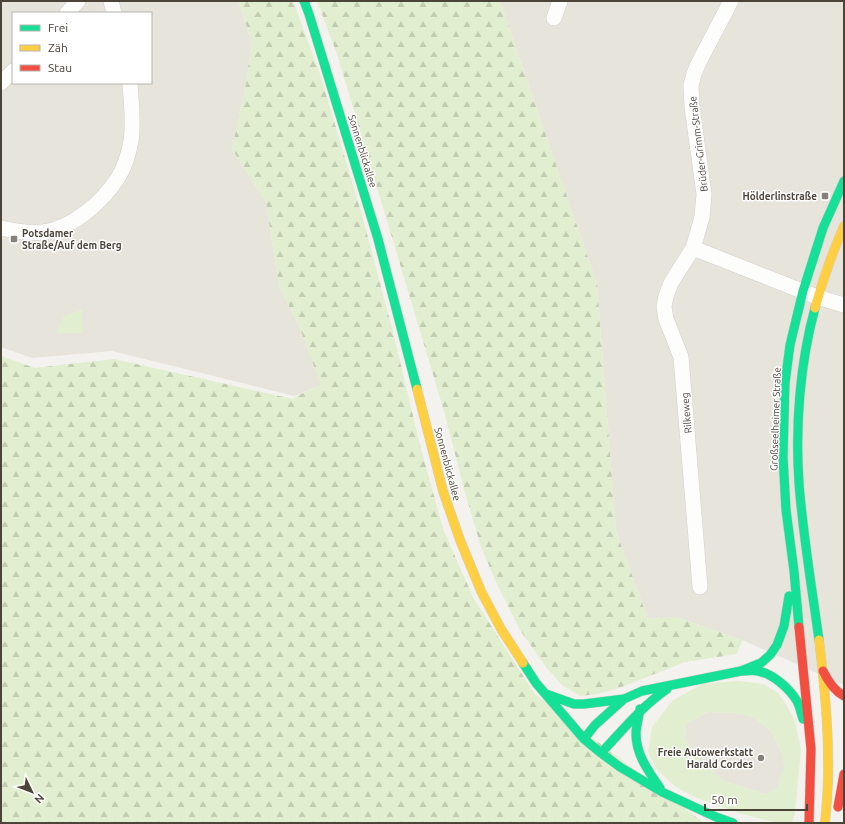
<svg xmlns="http://www.w3.org/2000/svg" width="845" height="824" font-family="Ubuntu,sans-serif">
	<defs>
		<pattern id="forest-firs" width="22" height="20" patternUnits="userSpaceOnUse"><rect width="22" height="20" fill="#e1eecf"/><path d="M5 1l3.5 6h-7zM16 11l3.5 6h-7z" fill="#c3cdb2"/></pattern>
	</defs>
	<rect width="100%" height="100%" fill="#f4f2ee"/>
	<path fill="#e7e4dc" fill-rule="evenodd" d="M1 1H238L252 42 246 83 232 149 266 203 279 286 301 331 322 385 294 396 112 351 32 358 1 347ZM13 13H151V83H13Z
		M500 1H844V685L742 640 676 617 648 619 616 531 597 284Z
		M708 712 735 713 753 717 772 732 780 749 785 766 781 775 777 789 766 794 724 781 712 771 700 757 685 740 686 724Z"/>
	<path fill="#e1eecf" fill-rule="evenodd" d="M82 309 83 333H56L63 317Z
		M738 681 764 684 778 693 786 704 795 721 801 750 795 813 792 823H778L742 814 692 796 676 787 656 769 648 752 652 727 672 701 702 684ZM708 712 735 713 753 717 772 732 780 749 785 766 781 775 777 789 766 794 724 781 712 771 700 757 685 740 686 724Z"/>
	<path fill="url(#forest-firs)" d="M238 1H293L320 74 362 215 393 332 419 441 443 529 474 599 534 693 704 823H1V356L35 368 114 359 293 399 299 395 321 385 301 331 279 286 266 203 232 149 246 83 252 42Z
		M317 1H500L597 284 616 531 648 619 676 617 742 640 737 654 685 662 619 688 598 694 580 696 562 685 546 667 520 630 496 582 481 547 464 489 444 411 337 54Z"/>
	<g fill="none" stroke-linecap="round" stroke-linejoin="round">
		<defs>
			<path id="street" d="M111 1 114 13
				M67 13 78 1
				M554 18 560 1
				M1 83 13 71
				M1 228C15 231 30 234 43 232 72 229 103 201 118 178 124 168 129 152 131 141 134 121 131 102 130 83
				M693 248 817 297 844 305
				M700 587 681 357 666 319 664 307 666 296 671 283 693 248 697 235 702 217 704 194 692 107 691 85 694 74 699 62 731 1"/>
			<path id="fast" d="M304 1 309 14 378 239 417 389
				M815 308C800 363 795 426 799 483 803 536 812 588 819 640
				M799 627 794 571 786 510 783 457 785 383 790 345 803 291 823 228 844 181
				M523 663 536 683 584 739 601 753 620 767 662 792 716 817 733 823
				M742 671C747 671 753 670 758 671 773 674 789 688 797 701 800 707 801 713 803 719
				M546 694 574 704H584L624 699
				M640 709C639 717 636 726 636 734 636 755 649 772 660 788
				M584 739 595 725 624 699 642 691 741 671 761 663 770 655 777 645 784 626 789 596
				M601 753C622 731 641 707 667 689"/>
			<path id="slow" d="M815 308C823 280 832 253 844 226
				M417 389 443 491 460 540 481 591 501 629 523 663
				M819 640C824 680 828 719 828 759 829 780 827 802 825 823"/>
			<path id="jam" d="M799 627 811 749 809 823
				M823 671C828 681 834 691 844 696
				M838 807 844 774"/>
		</defs>
		<use href="#street" stroke="#d2d0cb" stroke-width="16"/>
		<use href="#fast" stroke="#d3cfc5" stroke-width="10"/>
		<use href="#slow" stroke="#d3cfc5" stroke-width="10"/>
		<use href="#jam" stroke="#d3cfc5" stroke-width="10"/>
		<use href="#street" stroke="#fdfdfc" stroke-width="15"/>
		<use href="#fast" stroke="#16e098" stroke-width="9"/>
		<use href="#slow" stroke="#ffcf43" stroke-width="9"/>
		<use href="#jam" stroke="#f24e42" stroke-width="9"/>
	</g>
	<g fill="#868178" stroke="#fff" stroke-width="1.5">
		<rect x="821" y="192" width="8" height="8" rx="2"/>
		<rect x="10" y="235" width="8" height="8" rx="2"/>
		<circle cx="761" cy="758" r="4"/>
	</g>
	<g text-anchor="middle" stroke-width="3" stroke-linejoin="round" paint-order="stroke">
		<g font-size="10" fill="#4b4439" stroke="#fff">
			<text transform="translate(698 144) rotate(-97)" y="4">Brüder-Grimm-Straße</text>
			<text transform="translate(363 151) rotate(73)" y="4">Sonnenblickallee</text>
			<text transform="translate(686 413) rotate(-95)" y="4">Rilkeweg</text>
			<text transform="translate(775 419) rotate(-88)" y="4">Großseelheimer Straße</text>
			<text transform="translate(448 464) rotate(75)" y="4">Sonnenblickallee</text>
		</g>
		<g font-size="10" font-weight="bold" fill="#4b4439" stroke="#fff" text-anchor="end">
			<text x="817" y="200">Hölderlinstraße</text>
			<text x="22" y="237" text-anchor="start">Potsdamer<tspan x="22" dy="12">Straße/Auf dem Berg</tspan></text>
			<text x="753" y="756">Freie Autowerkstatt<tspan x="753" dy="12">Harald Cordes</tspan></text>
		</g>
	</g>
	<rect width="845" height="824" fill="none" stroke="#4b4439" stroke-width="4"/>
	<rect x="12" y="12" width="140" height="72" fill="#ffffff" stroke="#b7b4b0"/>
	<rect x="20" y="25" width="20" height="6" fill="#16e098" stroke="#b7b4b0"/>
	<text x="48" y="32" font-size="12" fill="#4b4439">Frei</text>
	<rect x="20" y="45" width="20" height="6" fill="#ffcf43" stroke="#b7b4b0"/>
	<text x="48" y="52" font-size="12" fill="#4b4439">Zäh</text>
	<rect x="20" y="65" width="20" height="6" fill="#f24e42" stroke="#b7b4b0"/>
	<text x="48" y="72" font-size="12" fill="#4b4439">Stau</text>
	<g transform="translate(32 792) rotate(133)" stroke="#ffffff" stroke-width="3" paint-order="stroke">
	<path d="M0-3L7 15L0 10L-7 15Z" fill="#4b4439"/>
	<text y="-6" font-size="11" font-weight="bold" text-anchor="middle" fill="#4b4439">N</text>
	</g>
	<path d="M705 804v6h102v-6" fill="none" stroke="#4b4439" stroke-width="2"/>
	<text x="711" y="804" font-size="12" fill="#4b4439" stroke="#ffffff" stroke-width="3" paint-order="stroke">50 m</text>
</svg>
